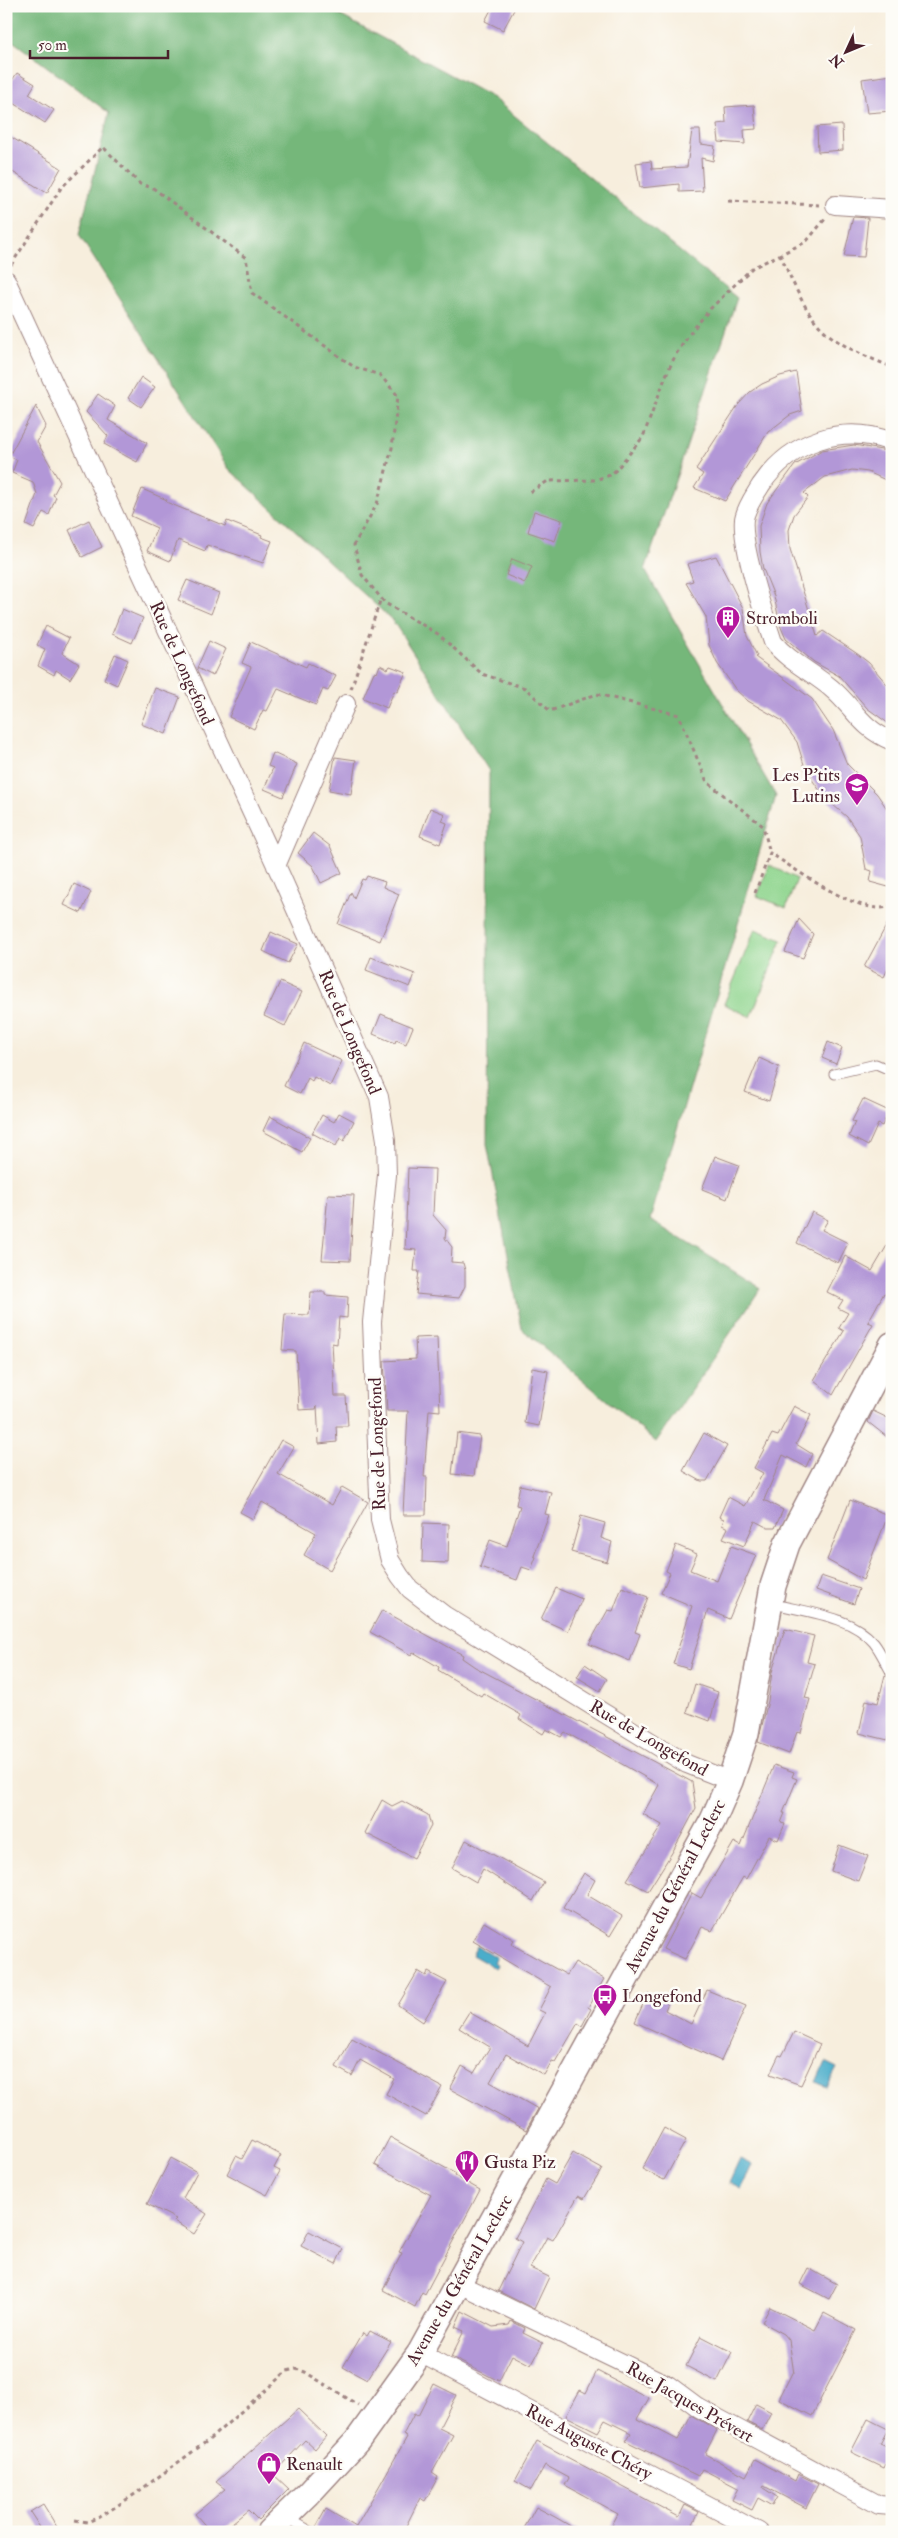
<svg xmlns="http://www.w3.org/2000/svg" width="898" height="2538" font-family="'IM FELL Double Pica',serif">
	<rect width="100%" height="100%" fill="#fdfcf7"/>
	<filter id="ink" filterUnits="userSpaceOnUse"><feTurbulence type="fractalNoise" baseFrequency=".02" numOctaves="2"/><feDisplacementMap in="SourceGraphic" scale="10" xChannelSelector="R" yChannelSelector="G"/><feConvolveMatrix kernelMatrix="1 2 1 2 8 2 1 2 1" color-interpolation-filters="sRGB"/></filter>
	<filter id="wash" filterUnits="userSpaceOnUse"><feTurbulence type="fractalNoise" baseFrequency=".0096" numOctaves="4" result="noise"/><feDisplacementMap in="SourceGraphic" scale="20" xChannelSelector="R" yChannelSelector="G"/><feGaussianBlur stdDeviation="1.12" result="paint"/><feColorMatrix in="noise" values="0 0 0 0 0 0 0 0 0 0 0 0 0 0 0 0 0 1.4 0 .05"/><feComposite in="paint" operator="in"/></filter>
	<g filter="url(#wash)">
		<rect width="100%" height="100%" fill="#f7eedd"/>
		<path fill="#91d690" stroke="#6e7a5e" d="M769 865 797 879 786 908 757 896Z
			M755 929 782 940 751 1017 724 1004Z"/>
		<path fill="#74b77a" stroke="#5f6b52" d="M6 6H323L493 98 737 298 645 570 776 796 650 1220 761 1288 656 1442 522 1329 487 1144 489 771 393 621 229 469 79 235 109 113 6 36Z"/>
		<path fill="#4badca" stroke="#4a667a" d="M477 1946 496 1957 493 1962 497 1965 495 1968 472 1955Z
			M825 2062 837 2068 827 2087 816 2082Z
			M740 2159 752 2165 741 2189 729 2183Z"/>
		<g id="blocks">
			<path fill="#b297d7" d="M493 6H516L503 30 485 21Z
				M17 73 35 84 29 94 54 110 45 123 6 98V89Z
				M892 75V111L867 113 862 79Z
				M754 105 756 129 744 130 745 144 719 142 717 124 726 123 725 107Z
				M842 125 843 150 818 152 817 127Z
				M692 130H700L701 144 715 146 713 161 701 158 703 191 679 192V184L640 188 636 163 651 161 652 169 687 167Z
				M6 134 61 168 47 193 6 168Z
				M853 217 868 218 864 257 844 256Z
				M796 372 802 411 790 415 768 432 725 501 694 488 703 474 696 469 738 405 750 392 762 384 780 376Z
				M141 377 155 387 141 407 128 398Z
				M98 394 115 406 108 420 147 443 137 462 104 444 108 436 86 412Z
				M36 406 46 426 37 442 60 482 53 495 56 497 49 515 43 512 34 529 26 525 37 494 33 482 12 473 17 460 9 456Z
				M854 445 892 452V483L868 472 852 470 825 477 804 493 808 497 794 515 789 530 790 549 817 636 823 631 856 653 869 663 892 690V726L867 708 839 676 814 662 786 639 780 625 774 596 763 569 760 552 759 526 767 503 795 465 822 450Z
				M142 489 167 500 166 502 225 526 227 521 262 535 261 537 272 541 263 563 207 545 205 551 178 540 170 561 147 551 157 528 131 516Z
				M534 511 562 520 555 541 528 532Z
				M89 520 102 547 82 557 69 530Z
				M716 556 743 608 747 636 757 656 755 657 812 699 833 730 847 764 877 794 892 816V888L870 882 872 871 866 869 860 836 847 817 825 798 806 771 797 742 781 720 748 701 736 690 717 663 709 645 706 617 686 583 693 581 687 564Z
				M512 559 532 567 525 583 506 575Z
				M187 580 219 593 211 614 178 600Z
				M122 609 143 618 132 643 112 634Z
				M46 626 69 638 62 653 79 664 70 679 56 670 54 675 38 666 45 649 37 645Z
				M209 641 226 649 213 676 197 668Z
				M251 642 306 667 308 663 336 676 328 691 323 689 316 705 278 689 267 711 263 710 254 729 229 717 251 667 242 663Z
				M115 654 128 660 117 685 104 679Z
				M380 665 388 669 390 666 406 672 397 692 394 691 387 708 363 698 374 672 377 673Z
				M155 688 180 697 166 734 141 724Z
				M273 753 297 764 283 797 264 789 273 768 268 766Z
				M335 757 356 760 351 794 329 790Z
				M430 808 445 814 442 821 447 823 440 844 420 836Z
				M313 833 330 846 342 873 321 883 313 866 298 853Z
				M367 876 385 882 383 887 399 894 380 941 338 924 351 892 354 898 362 879 365 880Z
				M74 884 91 892 81 913 64 905Z
				M892 915V960L884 977 864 967Z
				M799 919 813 934 803 958 785 952Z
				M271 932 298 944 288 963 263 951Z
				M371 957 415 974 410 987 366 970Z
				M280 982 302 992 285 1026 264 1016Z
				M381 1014 413 1027 406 1044 396 1040 395 1043 373 1034Z
				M828 1042 842 1048 836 1064 822 1058Z
				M304 1043 342 1061 330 1086 314 1077 312 1081 308 1078 300 1094 284 1086Z
				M759 1058 779 1067 769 1101 745 1092Z
				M863 1099 889 1111 882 1126 878 1124 868 1146 849 1136 855 1122 852 1121Z
				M339 1113 354 1121 344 1141 340 1138 336 1146 312 1133 322 1115 334 1122Z
				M270 1116 310 1138 302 1152 263 1131Z
				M715 1156 739 1165 727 1199 702 1189Z
				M408 1168 435 1169 433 1215 446 1230 445 1238 452 1247 451 1262 463 1263 465 1270V1286L459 1298 416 1294 419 1271H414L416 1250 405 1249Z
				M328 1194 354 1195 350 1261 322 1260Z
				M812 1212 828 1220 822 1230 848 1243 838 1263 797 1243Z
				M892 1237V1297L884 1293 868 1322 873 1324 833 1395 814 1380 844 1331 839 1328 848 1313 838 1308 843 1300 827 1292 845 1256 872 1271Z
				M311 1292H325V1295L348 1297 347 1318 339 1317 337 1344 332 1343 335 1396H346L348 1426H336L337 1442 319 1444 317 1406 316 1409 299 1410 296 1351 282 1350 285 1314 309 1315Z
				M437 1337 440 1411 429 1410 424 1477H427L426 1515H403L408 1411H387L384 1361 416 1359 415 1338Z
				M532 1368 548 1371 539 1426 525 1423Z
				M794 1406 811 1415 796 1444 812 1454 806 1467 783 1455 764 1500 783 1510 775 1528H768L755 1521 744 1546 723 1538 728 1528 722 1525 724 1519 719 1517 728 1497 745 1506 763 1473 754 1468 772 1434 778 1436Z
				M873 1411 892 1420V1441L868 1422Z
				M457 1433 480 1436 474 1476 452 1474Z
				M704 1433 727 1446 707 1481H701L683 1471Z
				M281 1440 294 1447 278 1474 332 1505 342 1487 368 1502 330 1570 304 1555 316 1533 262 1502 253 1519 240 1512Z
				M520 1485 551 1492 545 1514 549 1515 534 1556 536 1557 531 1570 522 1567 517 1580 480 1567 490 1540 507 1546 520 1506 516 1505Z
				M850 1500 888 1515 863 1580 827 1560Z
				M581 1516 605 1523 601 1538 612 1542 607 1562 571 1552Z
				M423 1523 449 1524 448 1563 422 1562Z
				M676 1545 697 1554 690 1570 717 1581 731 1546 756 1555 729 1619 708 1610 689 1669 673 1664 692 1606 661 1593 670 1573 666 1571Z
				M821 1576 859 1589 854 1604 816 1590Z
				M622 1587 648 1597 635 1632 640 1634 630 1661 589 1644 608 1610 613 1611Z
				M556 1588 582 1599 568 1631 541 1619Z
				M382 1610 463 1655 462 1658 475 1667 692 1782 696 1808 673 1851 648 1891 627 1880 662 1825 643 1814 659 1785 565 1732 561 1737 546 1729 543 1734 519 1719 521 1715 483 1693 481 1696 438 1670 439 1667 413 1652 411 1655 370 1632Z
				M785 1629 814 1636 807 1662 815 1664 805 1698 810 1699 801 1733 797 1732 789 1754 758 1742 768 1701 772 1672Z
				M585 1664 607 1679 600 1691 577 1677Z
				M885 1675 892 1680V1707L889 1719 892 1722 888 1740 859 1733 866 1700 878 1703Z
				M695 1684 718 1692 710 1721 687 1712Z
				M774 1765 794 1772 792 1777 797 1779 783 1813H785L781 1823 785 1824 778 1840 769 1836 746 1879 743 1877 712 1931 702 1927 685 1959 663 1949 692 1893 701 1898 734 1842 741 1846Z
				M382 1800 392 1806 402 1801 428 1815 431 1826 414 1858 365 1833Z
				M466 1840 544 1882 533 1901 483 1869 476 1882 452 1868Z
				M839 1845 868 1856 858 1881 831 1871Z
				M584 1873 595 1880 587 1895 622 1916 610 1936 563 1908Z
				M484 1922 514 1940 511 1944 567 1975 575 1962 604 1979 588 2007 591 2009 582 2026 578 2023 555 2062 552 2061 544 2075 506 2054 490 2082 538 2109 526 2130 450 2089 462 2066 474 2073 490 2047 459 2028 469 2012 528 2046 545 2013 539 2010 551 1987 473 1941Z
				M418 1971 426 1976 428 1972 447 1982 423 2022 398 2005Z
				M707 1990 746 2006 721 2061 635 2022 648 1993 668 2003 665 2010 691 2024Z
				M794 2032 820 2044 801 2085 770 2074 779 2055 782 2056Z
				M352 2038 442 2087 426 2116 386 2094 394 2079 360 2060 352 2076 336 2067Z
				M664 2128 686 2140 664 2180 642 2169Z
				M390 2137 456 2174 455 2176 480 2190 425 2294 422 2292 415 2307 383 2290 402 2253 399 2252 431 2195 375 2165Z
				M252 2140 281 2155 274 2168 280 2171 267 2195 227 2174 236 2156 242 2159Z
				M573 2153 602 2169 584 2199 578 2196 553 2240 547 2237 530 2268 549 2277 534 2309 498 2291 522 2242 515 2238 546 2179 555 2184Z
				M171 2158 197 2172 183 2198 207 2214 194 2234 174 2221 176 2219 147 2204Z
				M309 2231 343 2249 336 2264 301 2246Z
				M808 2268 837 2284 829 2299 800 2284Z
				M770 2307 815 2330 824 2313 856 2330 812 2416 779 2399 792 2373 794 2374 789 2340 784 2334 762 2322Z
				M462 2311 493 2327 509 2325 511 2321 525 2328 523 2333 543 2343 531 2365 512 2355 499 2381 451 2357 464 2331 455 2327Z
				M370 2331 391 2342 367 2380 343 2367 363 2333 367 2336Z
				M701 2336 732 2352 717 2382 686 2366Z
				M597 2371 649 2398 637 2419 678 2440 691 2415 717 2430 705 2454 746 2476 755 2459 795 2481 798 2474 818 2484 806 2508 764 2486 763 2488 777 2497 772 2506 758 2498 752 2510 732 2500 738 2488 702 2469 698 2476 626 2441 631 2433 605 2420 598 2432 566 2416 580 2390 586 2393Z
				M434 2384 456 2395 439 2428 453 2435 432 2473 438 2477 425 2501 420 2498 403 2532H318L316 2527 326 2509 356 2527 407 2437 403 2435 414 2414 418 2416Z
				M756 2404 771 2412 762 2430 747 2422Z
				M298 2409 326 2436 315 2449 305 2440 273 2474 289 2489 258 2520 248 2510 221 2532H211L195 2514 225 2489 216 2482Z
				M868 2419 888 2429 880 2444 889 2448 891 2454 884 2468 851 2452Z
				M537 2441 679 2517 685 2505 699 2512 693 2524 708 2532H608L618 2514 565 2485 569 2478 545 2465 531 2490 515 2481Z
				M43 2504 60 2532H43L30 2512Z
				M536 2507 555 2517 581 2532H522Z"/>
		</g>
	</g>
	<g filter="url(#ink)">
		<use href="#blocks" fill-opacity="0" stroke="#a08684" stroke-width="1"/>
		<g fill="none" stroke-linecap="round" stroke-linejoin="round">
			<defs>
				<path id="lane" d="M834 1074 876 1064 892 1071
					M770 1603C804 1612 851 1615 874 1643 881 1652 886 1664 892 1674
					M286 2517 312 2532"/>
				<path id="street" d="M835 205 892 209
					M6 280 281 876 379 1097 386 1140 387 1175 372 1322 380 1520 390 1560 400 1576 410 1589 444 1615 687 1764 730 1781
					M892 442C842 423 791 441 761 485 755 495 746 507 744 519 741 544 764 615 773 642 788 661 812 672 831 688 854 707 860 728 892 741
					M276 866 346 704
					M459 2284 668 2385 699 2408 879 2505 892 2506
					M420 2353 759 2532"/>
				<path id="secondary" d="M269 2532 308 2494 357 2441 420 2353 713 1820 730 1781 746 1733 773 1586 787 1544 892 1345"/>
			</defs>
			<use href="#lane" stroke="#a08684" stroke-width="11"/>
			<use href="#street" stroke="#a08684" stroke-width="20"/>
			<use href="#secondary" stroke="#a08684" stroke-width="28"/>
			<path stroke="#a08684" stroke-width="3" stroke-dasharray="4 4" stroke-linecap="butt" d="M728 201 819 205
				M780 254C812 326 818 338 892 367
				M11 265 61 188 103 147 140 184 153 188 246 258 252 293 354 367 380 375 398 396 392 448 377 504 354 545 362 575 385 603 438 634 482 674 525 688 550 711 597 694 679 715 707 782 763 826 770 853
				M530 492 548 481 595 480 610 475 616 470 643 437 667 373 676 354 691 332 710 309 752 268 806 242 826 218
				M351 689 381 598
				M755 893 770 853C794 868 865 921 892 905
				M75 2520 87 2522 100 2517 135 2494 210 2439 287 2371 296 2369 305 2372 358 2405"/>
			<use href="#lane" stroke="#fff" stroke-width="9"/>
			<use href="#street" stroke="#fff" stroke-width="18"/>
			<use href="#secondary" stroke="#fff" stroke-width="25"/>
		</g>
	</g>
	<defs>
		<symbol id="building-pin" viewBox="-11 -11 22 30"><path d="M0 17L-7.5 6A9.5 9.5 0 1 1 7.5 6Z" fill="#b5179e" stroke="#fdfcf7"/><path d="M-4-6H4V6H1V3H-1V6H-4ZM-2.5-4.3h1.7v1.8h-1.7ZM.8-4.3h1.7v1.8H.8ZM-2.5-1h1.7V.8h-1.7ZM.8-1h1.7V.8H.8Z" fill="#fff"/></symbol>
		<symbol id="school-pin" viewBox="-11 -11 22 30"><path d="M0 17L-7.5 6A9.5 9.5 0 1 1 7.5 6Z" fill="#b5179e" stroke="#fdfcf7"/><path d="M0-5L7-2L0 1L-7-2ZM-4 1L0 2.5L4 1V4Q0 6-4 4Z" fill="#fff"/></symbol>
		<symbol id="bus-pin" viewBox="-11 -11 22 30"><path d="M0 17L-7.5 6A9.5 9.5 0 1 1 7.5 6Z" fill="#b5179e" stroke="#fdfcf7"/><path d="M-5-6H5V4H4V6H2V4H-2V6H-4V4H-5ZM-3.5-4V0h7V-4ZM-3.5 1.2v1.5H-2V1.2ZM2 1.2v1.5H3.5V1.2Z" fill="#fff"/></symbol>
		<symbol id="restaurant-pin" viewBox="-11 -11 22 30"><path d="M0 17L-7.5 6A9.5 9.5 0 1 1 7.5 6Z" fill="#b5179e" stroke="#fdfcf7"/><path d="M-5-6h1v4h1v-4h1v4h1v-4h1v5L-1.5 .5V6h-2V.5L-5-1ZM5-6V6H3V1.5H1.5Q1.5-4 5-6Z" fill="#fff"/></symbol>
		<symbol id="shop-pin" viewBox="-11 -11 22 30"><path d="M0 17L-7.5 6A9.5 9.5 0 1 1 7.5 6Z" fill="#b5179e" stroke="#fdfcf7"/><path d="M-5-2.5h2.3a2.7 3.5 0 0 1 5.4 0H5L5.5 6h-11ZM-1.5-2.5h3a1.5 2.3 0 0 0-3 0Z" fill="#fff"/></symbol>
	</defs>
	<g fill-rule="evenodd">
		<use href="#building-pin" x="714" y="604" width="28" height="38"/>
		<use href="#school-pin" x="843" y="771" width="28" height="38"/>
		<use href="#bus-pin" x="591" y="1982" width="28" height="38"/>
		<use href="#restaurant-pin" x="453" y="2148" width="28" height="38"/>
		<use href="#shop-pin" x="255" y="2450" width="28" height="38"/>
	</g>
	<g text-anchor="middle" stroke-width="5" stroke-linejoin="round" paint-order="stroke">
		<g font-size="18" fill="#4a1f2b" stroke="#fdfcf7" text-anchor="start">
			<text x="746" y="624">Stromboli</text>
			<text x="840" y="781" text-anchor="end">Les P’tits<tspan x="840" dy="21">Lutins</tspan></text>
			<text x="622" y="2002">Longefond</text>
			<text x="484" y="2168">Gusta Piz</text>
			<text x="286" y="2470">Renault</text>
		</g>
		<g font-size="18" fill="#4a1f2b" stroke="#fdfcf7">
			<text transform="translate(182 663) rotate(66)" y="6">Rue de Longefond</text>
			<text transform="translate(350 1032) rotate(67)" y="6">Rue de Longefond</text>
			<text transform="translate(377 1444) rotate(-92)" y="6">Rue de Longefond</text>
			<text transform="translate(649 1738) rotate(30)" y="6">Rue de Longefond</text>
			<text transform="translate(675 1886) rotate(-62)" y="6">Avenue du Général Leclerc</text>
			<text transform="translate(459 2280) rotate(-60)" y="6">Avenue du Général Leclerc</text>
			<text transform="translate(690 2402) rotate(30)" y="6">Rue Jacques Prévert</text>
			<text transform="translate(589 2442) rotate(28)" y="6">Rue Auguste Chéry</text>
		</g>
	</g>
	<rect width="898" height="2538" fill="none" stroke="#fdfcf7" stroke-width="25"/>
	<g transform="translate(846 52) rotate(226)" stroke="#fdfcf7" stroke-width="4" paint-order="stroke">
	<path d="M0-4L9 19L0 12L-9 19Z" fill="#4a1f2b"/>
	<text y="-8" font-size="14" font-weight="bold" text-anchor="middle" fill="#4a1f2b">N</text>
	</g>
	<path d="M30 50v8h138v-8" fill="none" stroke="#4a1f2b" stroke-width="2.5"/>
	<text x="38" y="50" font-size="15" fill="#4a1f2b" stroke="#fdfcf7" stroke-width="4" paint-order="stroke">50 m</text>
</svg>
